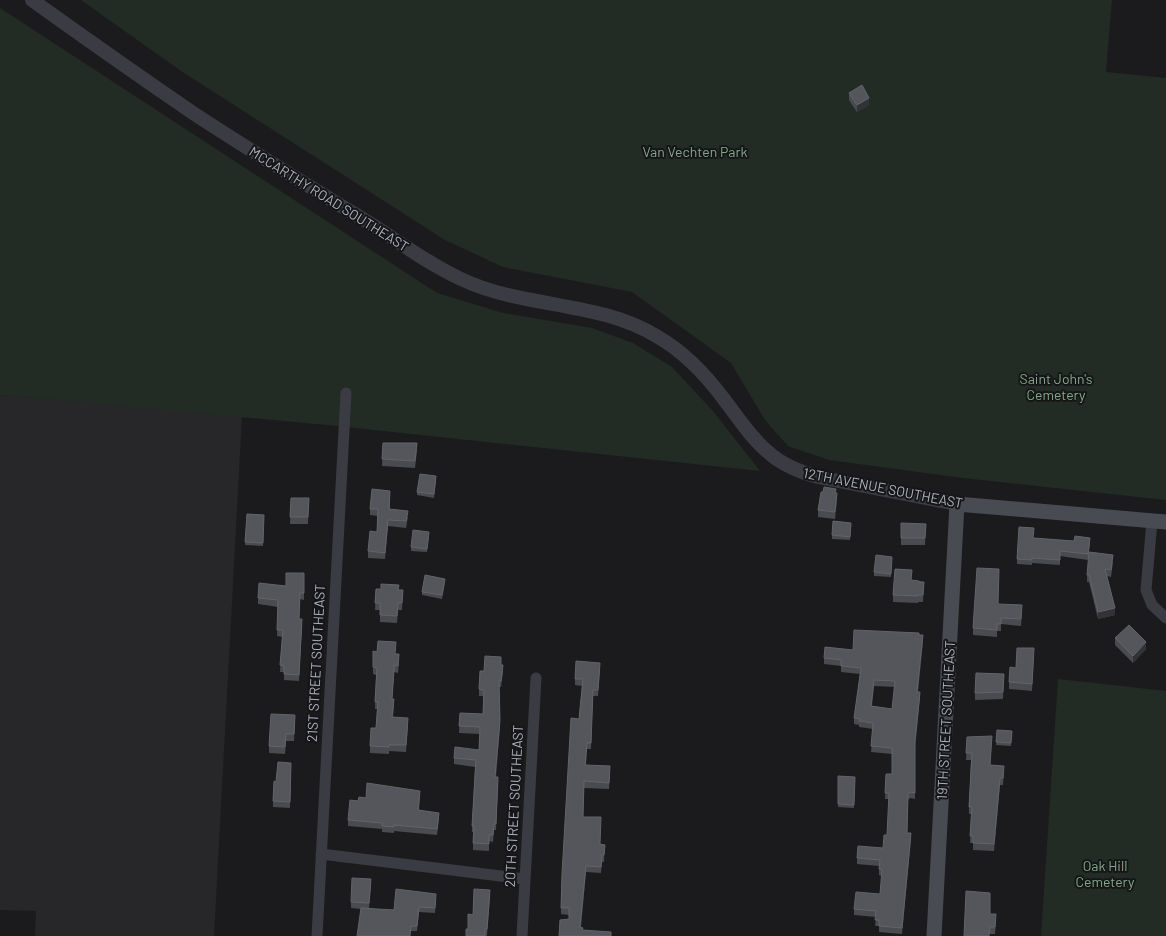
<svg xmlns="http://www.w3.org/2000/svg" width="1166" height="936" font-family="Barlow,sans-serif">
	<rect width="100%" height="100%" fill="#1b1b1d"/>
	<path fill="#27272a" d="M0 395 242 416 214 936H35L36 911 0 910Z"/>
	<path fill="#222c24" d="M81 0H1112L1106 72 1166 78V500L963 478 829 460 788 446 765 420 731 363 632 292 503 267 445 240 181 71Z
		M0 8 437 293 503 313 592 328 633 343 672 367 713 411 760 471 327 425 0 395Z
		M1058 679 1166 691V936H1041Z"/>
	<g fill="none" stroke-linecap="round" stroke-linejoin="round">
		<path stroke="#3b3c43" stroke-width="11" d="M1152 521 1146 590 1152 605 1166 618
			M321 854 525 879
			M317 936 346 393
			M522 936 536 678"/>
		<path stroke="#3b3c43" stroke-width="14" d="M32 0C85 38 139 76 193 113 246 148 299 180 353 213 389 234 422 261 461 279 524 309 598 300 658 337 684 352 705 374 723 398 737 416 750 437 768 452 782 465 800 472 818 477L957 504"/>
		<path stroke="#494b53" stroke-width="15" d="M934 936 957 504 1166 522"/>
	</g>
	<path fill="#494b4f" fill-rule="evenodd" d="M849 93 869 105 857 112 849 100Z
		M383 443 417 450 415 468 382 466Z
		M436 479 434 498 417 495V492Z
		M836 493 837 500 835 519 818 517V510Z
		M390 497V509L408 517 406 528 388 526 385 559 368 558V551L377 532 378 516 370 515V509Z
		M291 498H309L308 524H290Z
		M247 514 264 515 263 546 245 545Z
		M851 523 850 540 832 539V535Z
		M901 523 926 524 925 545H901Z
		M429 536 427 552 411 551V547Z
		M1033 538 1090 543 1088 560 1060 556V565L1032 563V565L1017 564V559Z
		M892 557 891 577 874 576V572Z
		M1113 562 1111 577 1107 576 1115 615 1098 619 1089 582H1087V575Z
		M304 573V600L300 599 299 619 302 625 299 681 284 680V672H280L282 637 277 636 278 607 258 604V598L286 586Z
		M912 580 924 582 923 602H918V603L893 602V595Z
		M445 582 442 599 422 595V592Z
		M376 589 403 590 402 610H398L397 623 380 622V610H375Z
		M998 604 1022 612 1021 626 1001 624V631H997V637L973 635V628Z
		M919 635 923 641 918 692 920 698 915 747V799L910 798 908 800 907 833 911 839 902 934 879 932V926H875L876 917 854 915V909L880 894 882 876 879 875V866L857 864V858L883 848 887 835 889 799H885L886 774H892V754L871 752 873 729 859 727V725L854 724V718L860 674 841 672V666L824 664V658L853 650ZM874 686 895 687 892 709 872 706Z
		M1115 638 1146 649 1133 663 1115 645Z
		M377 652 396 654 399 661 398 673 394 672V676L392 699 394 706 393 717 408 725 406 752 389 751V754L370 753V746L376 728 377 709H375L376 675 373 674V667Z
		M1034 655 1032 691 1009 689V682L1016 668Z
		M501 665 503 672 501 687H499L500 726 496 777 498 784 496 830H494L493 842 489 841V851L473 850V832H472V826L475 767 454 764V758L479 750 480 734 459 733 460 713 483 714V696H479V689L484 671Z
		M600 669 598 696H593L591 749H587L586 765 610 772 609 789 584 788 583 817 600 844 605 845 604 862H602L601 873 586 872 581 927 559 936 569 919V915L561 914V908L582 686 575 685V679Z
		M1004 674 1003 699 975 700V693Z
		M295 722 294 741H286L285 754 269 753V746Z
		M997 730 1012 731 1011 746 996 745Z
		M967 737 991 765 1004 772 1003 785H1000L994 851 973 850V843H970L971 814H969V807L971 760H966Z
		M291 763 290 808 273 807V801L276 782Z
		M838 776 855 777 854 808 838 807Z
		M420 797 419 810 439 819 437 835 394 831V833L382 832V829L348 826V820L358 801 366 798Z
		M371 886 369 909 394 910 436 899 435 913 419 912 417 931H411L361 909 351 908V902Z
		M490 896 487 936 468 929 473 915Z
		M990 914 996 921 995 934H990Z"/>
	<path fill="#323336" d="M869 98V105L857 112V105Z
		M837 493V500L835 519V512Z
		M1115 608V615L1098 619V612Z
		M923 635V641L917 698V692Z
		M1146 642V649L1133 663V656Z
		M500 720V726L495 784V777Z
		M1000 778V785L994 851V844Z
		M911 833V839L902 934V928Z
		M586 866V872L580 934V927Z"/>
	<path fill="#54565b" stroke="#62646a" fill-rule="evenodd" d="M862 85 869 98 857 105 849 93Z
		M383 443H417L415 461 382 459Z
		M420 474 436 476 434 494 417 492Z
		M824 487 836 489 835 493H837L835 512 818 510 821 492H823Z
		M372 489 390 491 389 509 408 511 406 521 388 520 385 553 368 551 370 531 377 532 378 509H370Z
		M291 498H309L308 517H290Z
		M247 514 264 515 263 543 245 542Z
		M833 521 851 523 850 537 832 535Z
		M901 523 926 524 925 538H901Z
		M1019 527 1034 528 1033 538 1074 541 1075 536 1090 538 1088 554 1060 551V560L1032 558V560L1017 559Z
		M413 530 429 532 427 549 411 547Z
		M1089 552 1113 555 1111 570 1105 569 1115 608 1098 612 1089 575H1087Z
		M876 555 892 557 891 574 874 572Z
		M977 568 999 569 998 604 1022 605 1021 619 1001 618V624H997V630L973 628Z
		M895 569 912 570 911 580 919 581V582H924L923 595H918V596L893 595Z
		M286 573H304V593H300L299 619H302L299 675 284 674V666L280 665 283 630H277L278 600 258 598 259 583 286 586Z
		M425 575 445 579 442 595 422 592Z
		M381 584 399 585 398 590H403L402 603H398L397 616 380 615V603H375L376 589H381Z
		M1129 625 1146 642 1133 656 1115 638Z
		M854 630 919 633V635H923L917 692H920L915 741V793L910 792 908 794 907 833H911L902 928 879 926V920H875L876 911 854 909 856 892 880 894 882 870 879 869 880 860 857 858 858 846 883 848 884 835H887L889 793H885L886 774H892V748L871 746 873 723 859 721 860 719 854 718 861 668 841 666V660L824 658 825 647 853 650ZM874 680 895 681 892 709 871 706Z
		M378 641 396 642 395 654H399L398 666 394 665V669L392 699H394L392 717 408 718 406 745H389V747L370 746 371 728H376L378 702H375L377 668 373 667V651L377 652Z
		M1017 648H1034L1032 684 1009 682 1010 667 1016 668Z
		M485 656 501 657V665H503L501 681H499L500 720 495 777H498L496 824H494L493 835H489V844L473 843 474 826H472L476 760 454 758 455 747 479 750 480 727 459 726 460 713 483 714 484 690 479 689 480 671H484Z
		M576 661 600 663 598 690H593L591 743H587L585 765 610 766 609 783 584 781 583 817H601L600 844 605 845 604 855H602L601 867 586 866 580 927 583 928 582 930 611 932V936H559L560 920 569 919V908H561L562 874 571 718 579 719 583 679H575Z
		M976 673 1004 674 1003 692 975 693Z
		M271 714 295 715 294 734H286L285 747 269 746Z
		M997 730 1012 731 1011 743 996 742Z
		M992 736 990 765 1004 766 1003 778H1000L994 844 973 843V836H970L972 807H969L972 753H966L967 737Z
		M278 762 291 763 290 802 273 801 274 781 276 782Z
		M838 776 855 777 854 805 838 804Z
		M367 783 420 791 418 810 439 813 437 829 394 825V827L382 826V823L348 820 350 800 358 801 359 797 366 798Z
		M352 878 371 879 369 903 351 902Z
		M396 889 436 894 435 908 419 907 417 926H411L410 936H357L361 908 394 910Z
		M474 889 490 890 487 929H485V936H466V929H468V914L473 915Z
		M966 891 990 893V914H996L995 927H990L989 936H964Z"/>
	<g text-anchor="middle" stroke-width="4" stroke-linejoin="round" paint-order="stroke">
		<g font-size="14" fill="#83a988" stroke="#161618">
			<text x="695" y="157">Van Vechten Park</text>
			<text x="1056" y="384">Saint John's<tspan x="1056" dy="16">Cemetery</tspan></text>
			<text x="1105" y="871">Oak Hill<tspan x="1105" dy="16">Cemetery</tspan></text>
		</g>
		<g font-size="14" fill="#adb1bd" stroke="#161618">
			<text transform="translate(329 199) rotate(32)" y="5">MCCARTHY ROAD SOUTHEAST</text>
			<text transform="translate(883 488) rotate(11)" y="5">12TH AVENUE SOUTHEAST</text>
			<text transform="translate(316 663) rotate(-87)" y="5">21ST STREET SOUTHEAST</text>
			<text transform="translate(946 720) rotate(-87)" y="5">19TH STREET SOUTHEAST</text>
			<text transform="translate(514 806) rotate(-87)" y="5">20TH STREET SOUTHEAST</text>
		</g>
	</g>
</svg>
